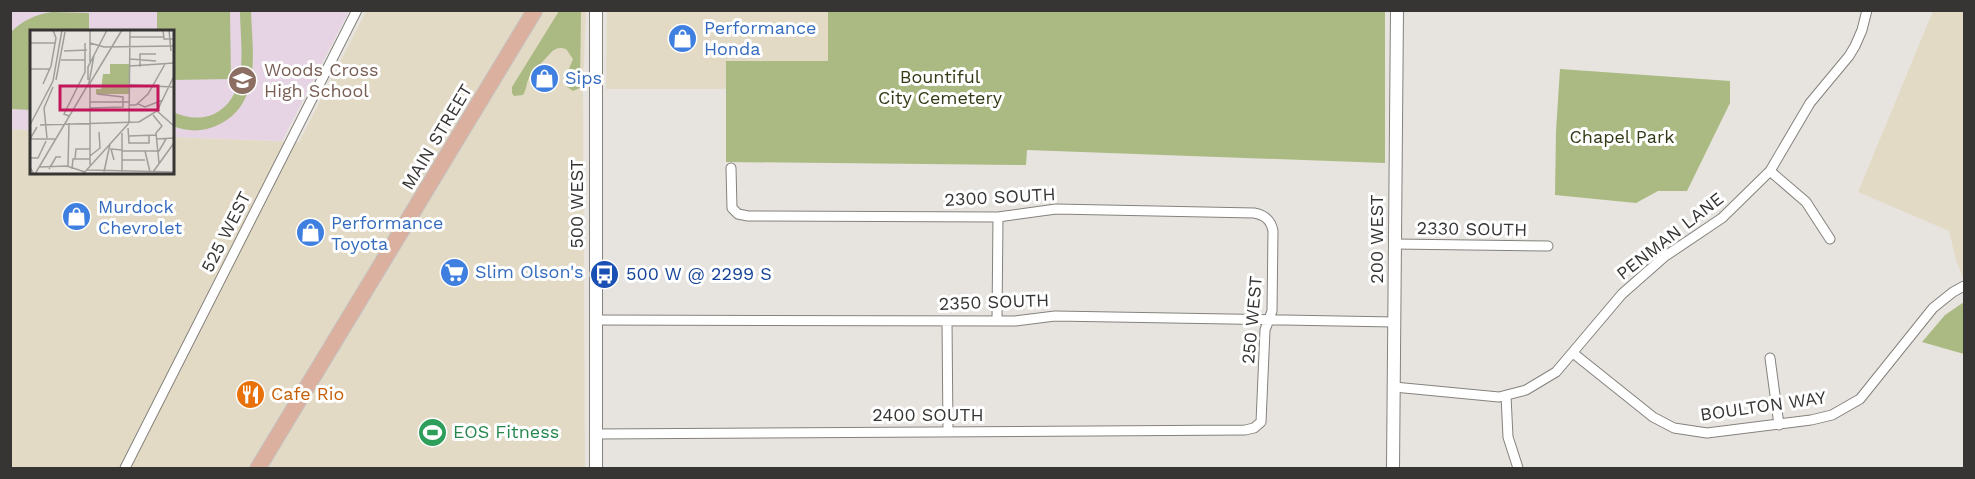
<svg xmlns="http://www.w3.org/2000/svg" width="1975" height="479" font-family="'Work Sans',sans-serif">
	<rect width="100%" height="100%" fill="#e7e4df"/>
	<path fill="#e3dac5" d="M366 11H586L583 89 585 468H11L10 129 31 130 32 172H172L173 137 299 142Z
		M607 11H828V61H726V89H606Z
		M1933 11H1964L1963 278 1956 260 1949 231 1858 192Z"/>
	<path fill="#e6d4e5" d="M10 11H349L282 141 173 137 172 32H32L31 130 11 129Z"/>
	<path fill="#aaba82" d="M157 11H230L231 79 173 80 172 32 157 31Z
		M240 11H251C252 50 263 104 218 125 204 132 188 132 173 126V112C186 118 200 120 214 114 251 96 240 44 240 11Z
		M559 11H581L580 88 573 91 567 87 566 76 573 59 566 49C555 46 553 51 546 58 540 65 534 68 530 76 526 82 527 89 523 95L514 96 512 93V87Z
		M828 11H1385V163L1027 150 1026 165 726 162V61H828Z
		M52 12 89 13V31L32 32 31 110 11 109V32C22 21 36 14 52 12Z
		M1560 69 1730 81V103L1687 191H1658L1636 203 1555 195 1556 131Z
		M1964 302V354L1922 342 1945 315Z"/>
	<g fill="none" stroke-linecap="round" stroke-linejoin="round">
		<defs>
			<path id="minor" d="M1770 171 1806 202 1830 239
				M1395 244 1548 246
				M595 320 1015 321 1055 316 1394 322
				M947 321 948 432
				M997 321 998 217
				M1573 353 1653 417 1674 428 1707 433 1811 420 1832 415 1860 399 1933 308 1953 292 1964 286
				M1770 358 1779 425
				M1394 387 1499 397 1526 390 1556 372 1622 294 1664 257 1722 218 1770 171 1810 103 1849 56 1855 46 1862 30 1867 10
				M1506 396 1508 437 1518 468
				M596 434 1245 430 1254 428 1261 422 1265 330 1272 311 1273 231C1271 220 1265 215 1254 213L1056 209 998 217 748 216 738 214 732 208 731 168
				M125 468 357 10"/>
			<path id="tertiary" d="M596 468V10
				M1393 468 1397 10"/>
			<path id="primary" d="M258 468 535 10"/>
		</defs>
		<use href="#minor" stroke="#85827d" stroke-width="11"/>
		<use href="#tertiary" stroke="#85827d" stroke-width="14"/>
		<use href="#primary" stroke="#c3c2c2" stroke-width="17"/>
		<use href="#minor" stroke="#fff" stroke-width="9"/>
		<use href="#tertiary" stroke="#fff" stroke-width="12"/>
		<use href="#primary" stroke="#dcb09e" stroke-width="15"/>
	</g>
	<defs>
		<symbol id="shop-disc" viewBox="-11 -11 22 22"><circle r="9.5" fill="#3f7fe0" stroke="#fff"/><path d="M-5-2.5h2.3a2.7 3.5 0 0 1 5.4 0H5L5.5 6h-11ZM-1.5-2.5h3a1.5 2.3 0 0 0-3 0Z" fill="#fff"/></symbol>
		<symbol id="school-disc" viewBox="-11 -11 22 22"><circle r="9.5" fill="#8d6e63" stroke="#fff"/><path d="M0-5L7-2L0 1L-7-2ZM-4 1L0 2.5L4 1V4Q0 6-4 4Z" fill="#fff"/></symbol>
		<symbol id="supermarket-disc" viewBox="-11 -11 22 22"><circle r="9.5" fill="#3f7fe0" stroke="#fff"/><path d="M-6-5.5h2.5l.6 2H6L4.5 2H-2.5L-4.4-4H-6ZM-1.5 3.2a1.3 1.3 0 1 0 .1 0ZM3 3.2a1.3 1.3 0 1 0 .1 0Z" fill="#fff"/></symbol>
		<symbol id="bus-disc" viewBox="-11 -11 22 22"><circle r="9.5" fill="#1a4fb4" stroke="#fff"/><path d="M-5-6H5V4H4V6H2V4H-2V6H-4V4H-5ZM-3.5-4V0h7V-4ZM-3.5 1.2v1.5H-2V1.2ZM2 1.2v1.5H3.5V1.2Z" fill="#fff"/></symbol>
		<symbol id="restaurant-disc" viewBox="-11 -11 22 22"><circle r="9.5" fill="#e8710a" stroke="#fff"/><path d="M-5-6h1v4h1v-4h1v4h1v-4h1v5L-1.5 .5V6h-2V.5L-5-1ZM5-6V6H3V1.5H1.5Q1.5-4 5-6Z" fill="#fff"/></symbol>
		<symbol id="stadium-disc" viewBox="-11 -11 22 22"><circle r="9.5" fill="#2e9e5b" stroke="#fff"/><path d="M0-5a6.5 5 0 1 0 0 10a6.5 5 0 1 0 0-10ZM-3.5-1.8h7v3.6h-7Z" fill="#fff"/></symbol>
	</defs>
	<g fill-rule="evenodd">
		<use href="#shop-disc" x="666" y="22" width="33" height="33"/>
		<use href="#shop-disc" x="528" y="62" width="33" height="33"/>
		<use href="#school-disc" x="226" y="64" width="33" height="33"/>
		<use href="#shop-disc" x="60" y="200" width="33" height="33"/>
		<use href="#shop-disc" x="294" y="216" width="33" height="33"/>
		<use href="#supermarket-disc" x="438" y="256" width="33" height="33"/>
		<use href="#bus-disc" x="588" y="258" width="33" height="33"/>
		<use href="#restaurant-disc" x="234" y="378" width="33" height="33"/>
		<use href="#stadium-disc" x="416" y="416" width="33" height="33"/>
	</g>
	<g text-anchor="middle" stroke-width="6" stroke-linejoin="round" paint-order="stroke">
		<g font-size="18" fill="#366cbe" stroke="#fff" text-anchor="start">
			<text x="704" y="34">Performance<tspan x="704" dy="21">Honda</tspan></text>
			<text x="565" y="84">Sips</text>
			<text x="98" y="213">Murdock<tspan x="98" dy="21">Chevrolet</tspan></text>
			<text x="331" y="229">Performance<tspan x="331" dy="21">Toyota</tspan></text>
			<text x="475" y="278">Slim Olson's</text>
		</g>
		<g font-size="18" fill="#785e54" stroke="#fff" text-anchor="start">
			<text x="264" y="76">Woods Cross<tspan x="264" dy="21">High School</tspan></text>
		</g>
		<g font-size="18" fill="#323b16" stroke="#fff">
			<text x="940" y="83">Bountiful<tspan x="940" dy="21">City Cemetery</tspan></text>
			<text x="1622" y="143">Chapel Park</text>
		</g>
		<g font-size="18" fill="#363533" stroke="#fff">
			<text transform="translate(437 137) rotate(-59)" y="6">MAIN STREET</text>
			<text transform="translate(1000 197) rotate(-3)" y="6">2300 SOUTH</text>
			<text transform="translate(577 204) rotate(-90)" y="6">500 WEST</text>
			<text transform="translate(1472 229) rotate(1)" y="6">2330 SOUTH</text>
			<text transform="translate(226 232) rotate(-63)" y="6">525 WEST</text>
			<text transform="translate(1670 236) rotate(-38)" y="6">PENMAN LANE</text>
			<text transform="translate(1377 239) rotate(-90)" y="6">200 WEST</text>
			<text transform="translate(994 302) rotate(-2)" y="6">2350 SOUTH</text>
			<text transform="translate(1252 320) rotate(-85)" y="6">250 WEST</text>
			<text transform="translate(1763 406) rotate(-8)" y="6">BOULTON WAY</text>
			<text x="928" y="421">2400 SOUTH</text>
		</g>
		<g font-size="18" fill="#164399" stroke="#fff" text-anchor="start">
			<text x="626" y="280">500 W @ 2299 S</text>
		</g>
		<g font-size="18" fill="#c56008" stroke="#fff" text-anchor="start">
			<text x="271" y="400">Cafe Rio</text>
		</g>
		<g font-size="18" fill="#27864d" stroke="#fff" text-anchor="start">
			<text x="453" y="438">EOS Fitness</text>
		</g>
	</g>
	<g transform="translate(30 30)">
		<rect width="144" height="144" fill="#e7e4df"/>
		<path d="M80 34H99V64H66V59H71L73 44H80Z" fill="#aaba82"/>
		<path fill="none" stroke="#a09e9a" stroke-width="1.5" d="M133 0 134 9H144M139 0 141 21M100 7H133M0 13H25M60 13 74 17 144 16M34 21 57 20M100 29 126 31M31 30H55M60 32V0M100 36 144 33M110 37V24H126M0 39H20M26 50 35 2M58 50V37L77 0M13 54 21 36 26 8 23 0M99 55 144 57M60 72H99M108 74 115 77 133 70M99 75H106L118 64 135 34M0 78V0M60 78 93 77V67L67 64M127 81 144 96M123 85 132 96 126 103 129 133M39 86 34 84 55 42V13M99 92 100 0M0 95 23 51 32 0M10 95 109 92 127 81 144 46M98 98 99 113H119V106M99 106 126 105M17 108 14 78 23 57M0 109H25M126 109 144 108M92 121H129L136 109M115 121 120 142M60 126 70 118 69 102M0 128H8L16 111M45 129 46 119H60M84 130 81 119 92 120M92 130H115M60 135V53L92 0M38 136 39 93M9 137 37 136 55 142M19 139 26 127H31M42 139 43 129H60M57 140 144 142M74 142 80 114M92 142V103M123 142 144 113M4 144 0 137V109L7 97M5 144 59 53 64 25M53 144 99 93"/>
		<path fill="#c2185b" fill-opacity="0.15" stroke="#c2185b" stroke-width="3" d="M30 56H128V80H30Z"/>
		<rect width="144" height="144" fill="none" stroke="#363533" stroke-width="3"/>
	</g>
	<rect width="1975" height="479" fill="none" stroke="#363533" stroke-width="24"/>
</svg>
